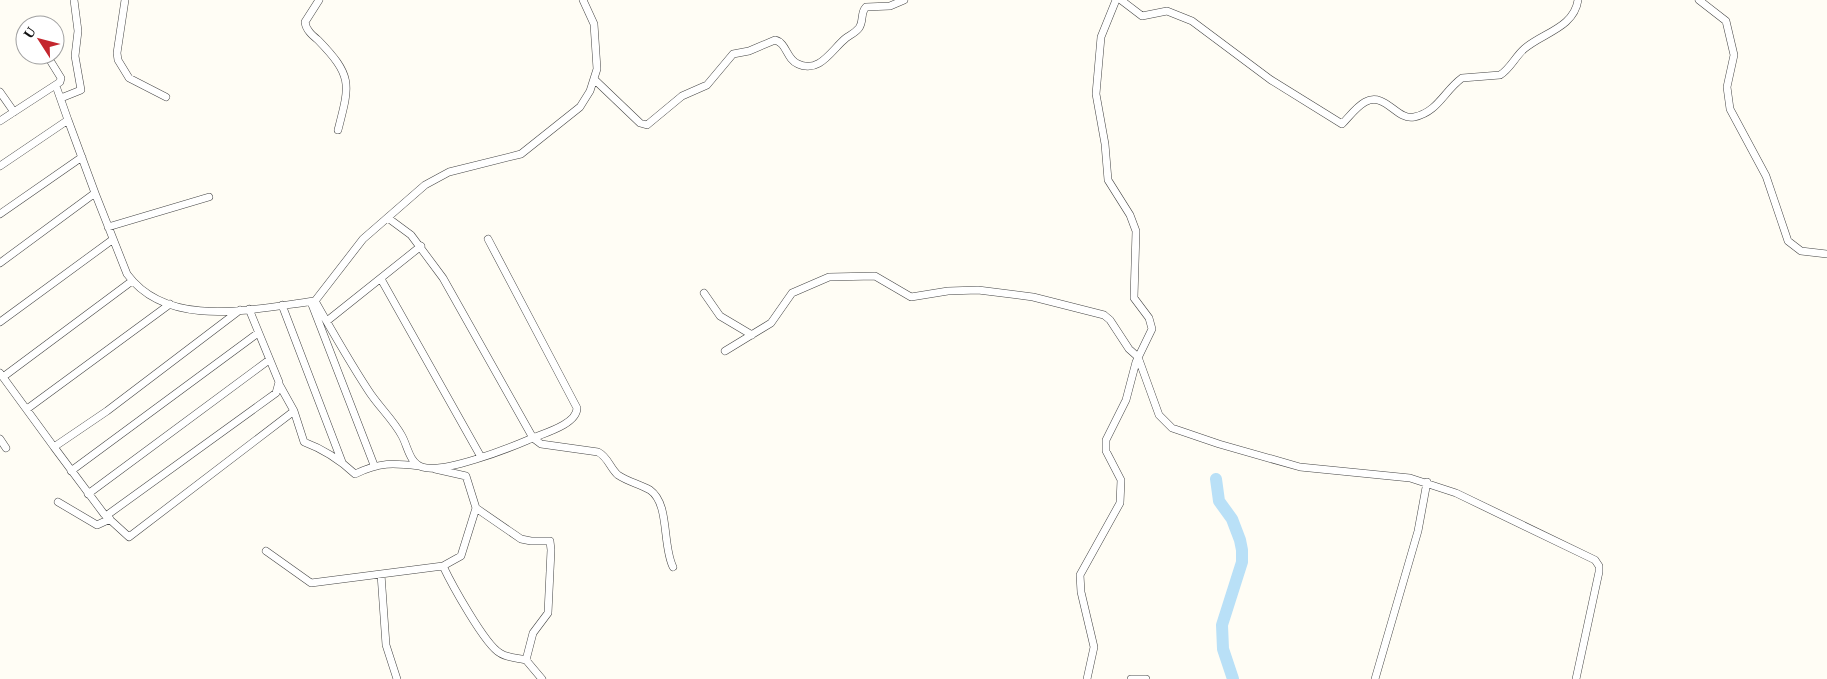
<svg xmlns="http://www.w3.org/2000/svg" width="1827" height="679" font-family="Georgia,serif">
	<rect width="100%" height="100%" fill="#fffdf5"/>
	<g fill="none" stroke-linecap="round" stroke-linejoin="round">
		<path stroke="#b9e0f7" stroke-width="12" d="M1216 479 1219 501 1232 519 1240 540 1242 550V562L1222 625 1223 649 1233 679"/>
		<defs>
			<path id="street" d="M125 0 117 53 118 60 129 78 166 97
				M319 0 305 22C306 30 312 35 318 40 353 76 350 84 338 130
				M1121 0 1142 16 1167 11 1192 21 1271 80 1342 124C1349 117 1356 107 1365 102 1385 91 1397 121 1414 117 1438 112 1444 91 1462 78L1500 75C1510 69 1515 57 1524 49 1542 33 1574 28 1578 0
				M1699 0 1726 21 1734 55 1727 87 1730 109 1766 176 1788 241 1801 251 1827 254
				M595 80 640 123 647 125 682 96 707 85 733 54 749 51 775 40C787 43 786 59 798 64 820 74 832 49 846 38 850 35 855 33 859 28 864 21 860 13 866 7L890 6 904 0
				M56 86 68 120
				M0 92 14 112
				M61 98 81 90 75 56 78 31 74 0
				M0 121 60 82 61 78 48 57
				M0 166 68 120 95 193
				M0 214 82 157
				M388 218 411 235 443 278 533 438 541 444 598 452C608 457 610 468 618 475 628 482 640 484 650 490 670 504 662 545 673 567
				M108 227 209 197
				M0 263 95 193 127 274C169 331 256 308 315 301L363 239 425 185 449 172 521 154 580 107 590 91 597 69 594 24 583 0
				M381 279 481 457
				M704 293 720 316 752 335
				M315 301C332 331 349 361 368 390 378 406 393 419 402 436 408 447 409 462 422 467 443 474 507 449 528 440 541 434 577 425 577 408L488 239
				M311 302 374 465
				M282 305 342 462
				M327 321 421 246
				M0 322 112 240
				M725 351 771 323 792 293 829 277 875 276 911 297 948 291 978 290 1033 297 1104 315 1110 320 1129 349 1138 357 1159 415 1172 428 1219 444 1300 467 1410 478 1456 493 1595 560 1599 566V572L1576 679
				M0 373 54 447 107 411 240 310
				M3 377 132 281
				M27 409 170 304
				M294 411 304 442C323 449 340 460 355 474 380 462 393 463 419 466
				M0 439 6 448
				M54 447 104 514 106 516 110 513 276 393 279 382 249 309
				M71 471 258 333
				M88 494 269 360
				M58 502 97 525 110 519
				M106 516 129 537 294 411 279 384
				M266 551 311 583 443 566C451 583 485 645 500 653 507 658 518 658 526 660L533 633 548 613 551 550 550 541H531L521 539 476 508 466 476 435 469
				M443 566 461 556 476 508
				M381 574 386 645 397 679
				M526 660 542 679
				M1087 679 1094 647 1081 592 1080 575 1120 503 1121 480 1106 451V440L1126 400 1136 362 1152 329 1149 318 1134 298 1136 231 1130 215 1108 180 1105 144 1096 94 1101 37 1116 0
				M1131 679H1146
				M1375 679 1418 531 1427 482"/>
		</defs>
		<use href="#street" stroke="#444" stroke-width="8"/>
		<use href="#street" stroke="#fff" stroke-width="7"/>
	</g>
	<g transform="translate(40 40) rotate(306)"><circle r="24" fill="#ffffff" stroke="#a0a0a0"/>
	<path d="M0-4L9 19L0 12L-9 19Z" fill="#c4262e"/>
	<text y="-8" font-size="14" font-weight="bold" text-anchor="middle" fill="#111111">U</text>
	</g>
</svg>
